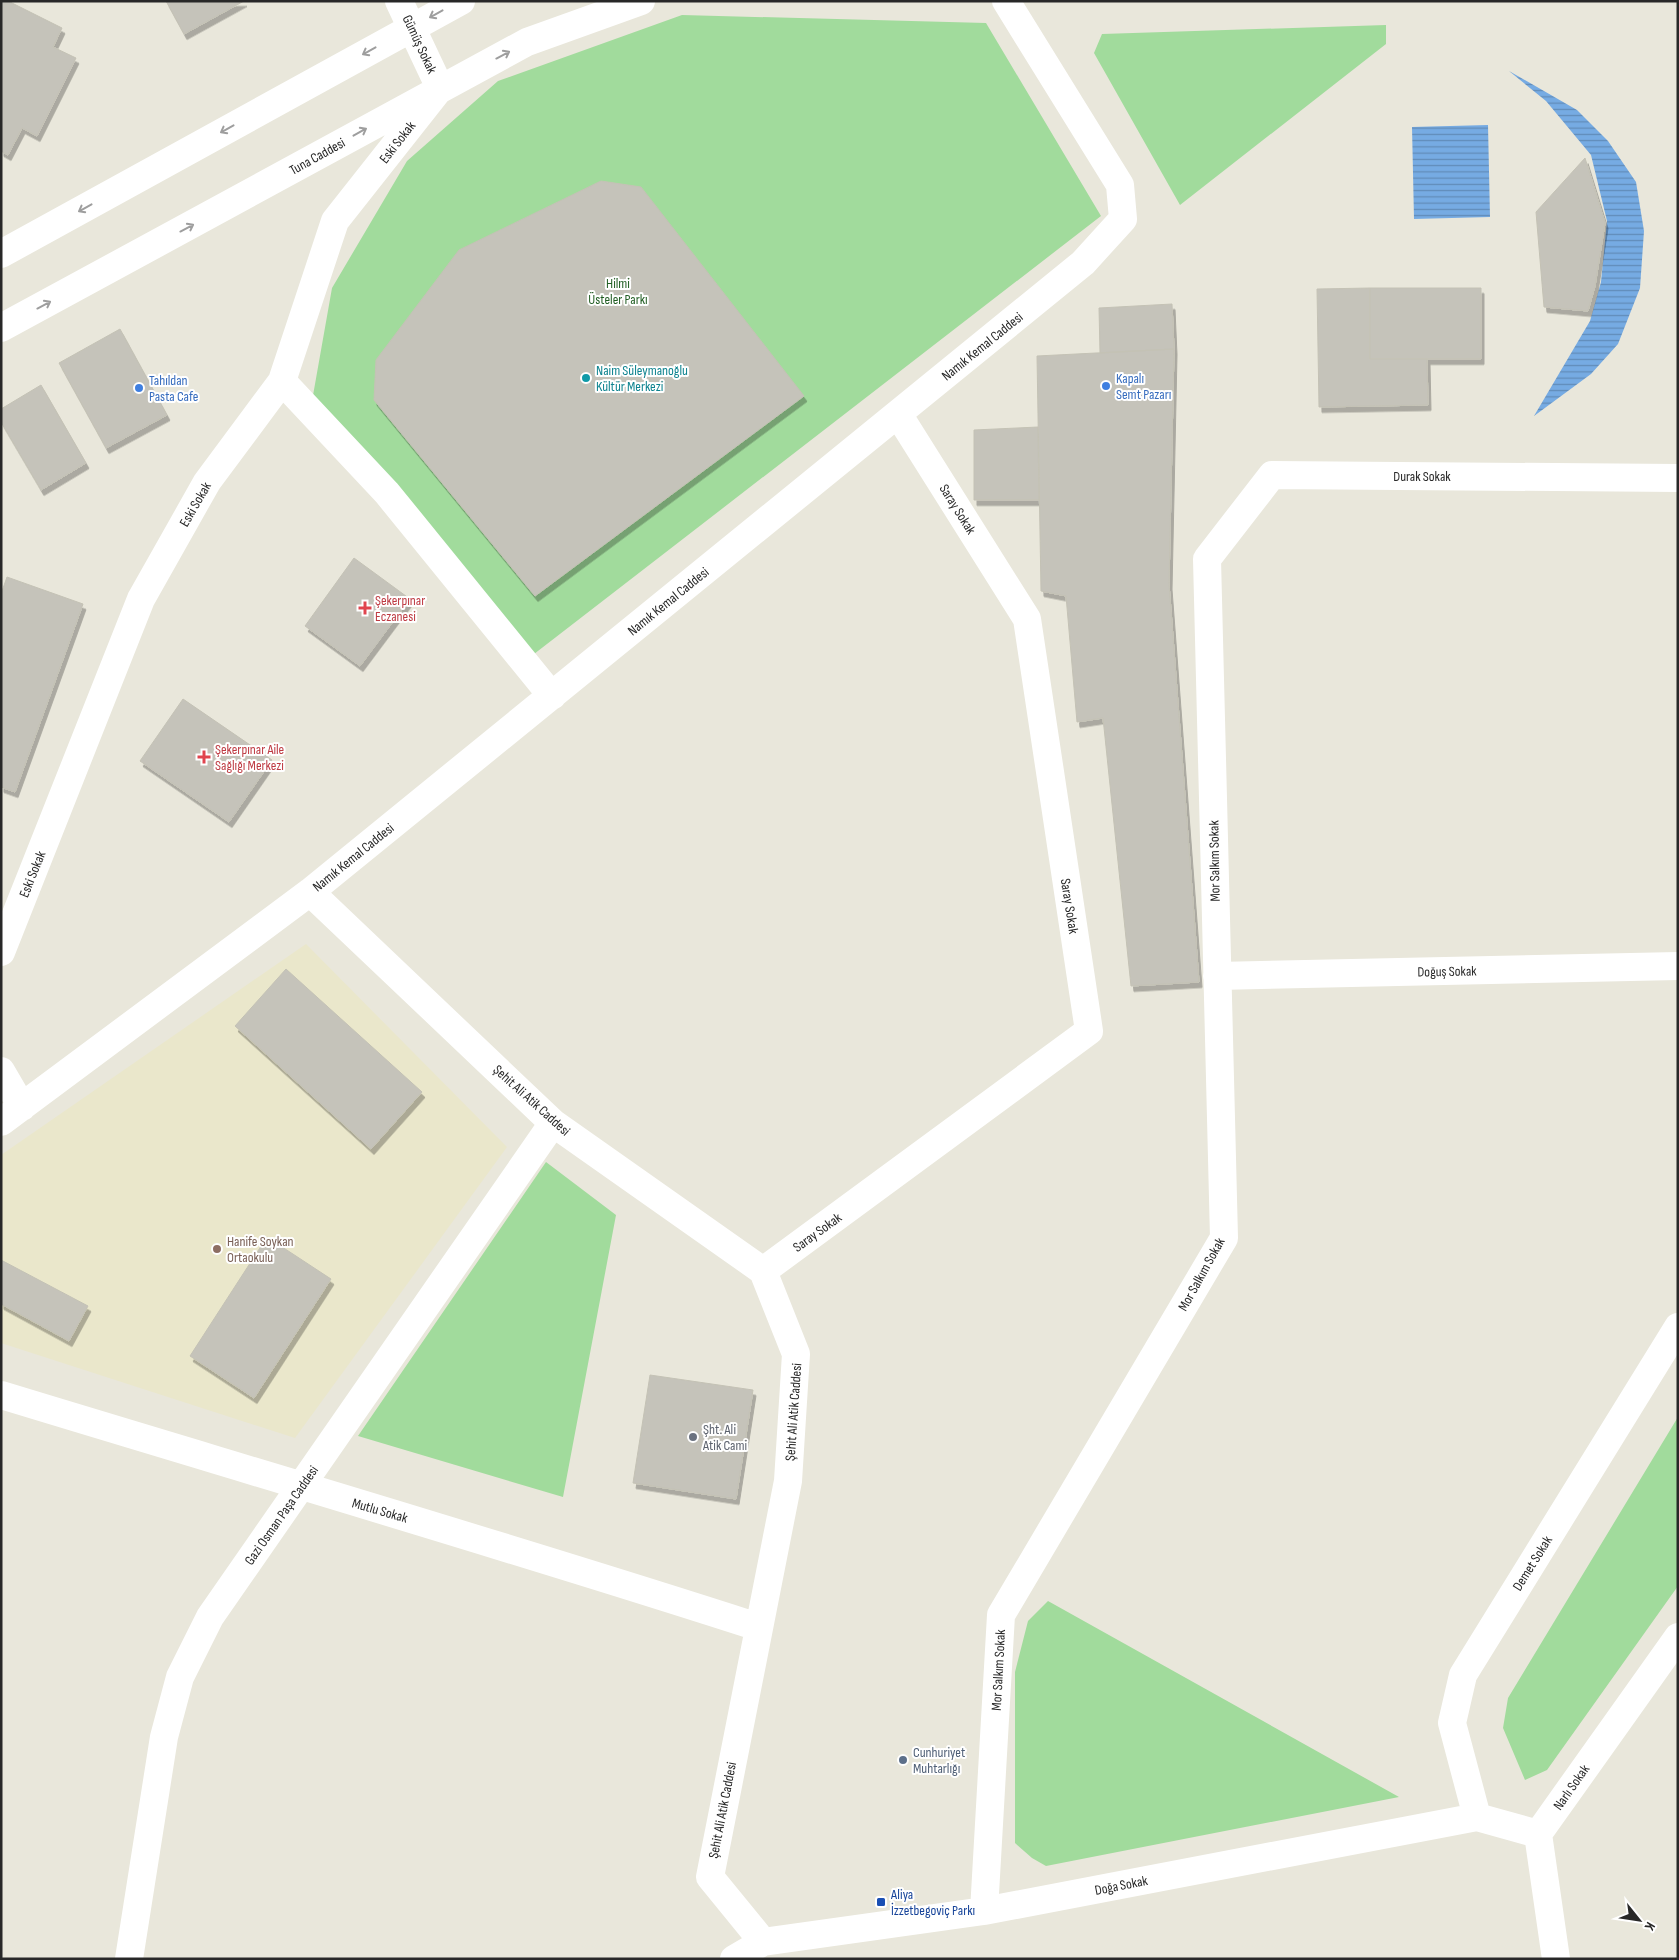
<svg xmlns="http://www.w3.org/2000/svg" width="1679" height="1960" font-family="'Sofia Sans Condensed',sans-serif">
	<defs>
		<pattern id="water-rules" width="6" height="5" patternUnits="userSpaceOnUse" patternTransform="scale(1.25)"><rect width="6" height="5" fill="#76abe3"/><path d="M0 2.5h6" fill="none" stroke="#618bb8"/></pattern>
		<filter id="shadow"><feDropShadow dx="3" dy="5.5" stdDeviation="0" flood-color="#0004"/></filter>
	</defs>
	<rect width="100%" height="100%" fill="#e9e7db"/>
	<path fill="#eae7cb" d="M306 944 507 1147 295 1438 1 1343V1155Z"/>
	<path fill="#a1db9c" d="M682 15 986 23 1101 216 525 661 309 418 332 288 407 161 498 81Z
		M1386 25V44L1180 205 1094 53 1102 34Z
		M546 1162 616 1215 563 1497 358 1436Z
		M1678 1417V1586L1547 1770 1525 1780 1503 1728 1508 1698Z
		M1048 1601 1399 1797 1046 1866 1032 1858 1015 1843V1672L1028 1621Z"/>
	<path fill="url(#water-rules)" d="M1509 71 1577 110 1608 141 1636 182 1644 231 1640 288 1618 344 1591 374 1534 416 1590 321 1601 282 1607 221 1591 155 1546 101Z
		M1488 125 1490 217 1414 219 1412 127Z"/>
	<path fill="#c5c3ba" stroke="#c4c2b5" filter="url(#shadow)" d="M1 1H8L62 28 53 47 76 58 37 136 22 128 8 155 1 151Z
		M166 1H244L184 34Z
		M1585 158 1605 223 1595 286 1588 311 1544 307 1536 212Z
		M601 181 641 187 804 396 535 596 374 400 376 360 459 250Z
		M1370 288H1481V359H1370Z
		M1370 288V359H1427L1428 405 1319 407 1317 289Z
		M1172 304 1174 349 1100 353 1099 308Z
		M120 329 167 415 106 448 59 363Z
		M1174 349 1169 584 1199 982 1131 986 1103 718 1077 722 1066 596 1041 591 1037 356Z
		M41 385 86 463 41 490 1 422V409Z
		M1038 427 1039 500H974V430Z
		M354 558 410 599 360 666 305 626Z
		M7 577 83 604 15 792 1 787V594Z
		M183 699 272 760 229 822 140 761Z
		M286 969 422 1092 371 1149 235 1026Z
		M267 1237 331 1279 254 1398 190 1356Z
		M1 1260 88 1306 69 1341 1 1304Z
		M650 1375 753 1390 736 1499 633 1483Z"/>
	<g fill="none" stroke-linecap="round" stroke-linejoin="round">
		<path stroke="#fff" stroke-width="28" d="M1 254 461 1
			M1 328 527 42 641 1
			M282 381 387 493 552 696
			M310 892 553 1123 763 1271 796 1354 788 1481 710 1877 763 1942
			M1 952 141 599 207 482 282 381 335 221 440 88 399 1
			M1217 976 1678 966
			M1 1071 22 1107
			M1 1122 310 892 1083 263 1123 219 1120 185 1006 1
			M763 1271 1089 1031 1027 619 898 414
			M1 1395C254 1472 507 1546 758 1627
			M1477 1817 1452 1723 1463 1675 1678 1327
			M984 1911 1001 1615 1224 1238 1207 559 1272 475 1678 478
			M129 1959 164 1737 180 1677 210 1617 553 1123
			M734 1959 763 1942 984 1911 1477 1817 1538 1834
			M1556 1959 1538 1834 1678 1637"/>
	</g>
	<defs><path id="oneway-shaft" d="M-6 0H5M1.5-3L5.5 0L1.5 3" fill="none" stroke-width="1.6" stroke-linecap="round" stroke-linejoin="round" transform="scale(1.25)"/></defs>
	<g stroke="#9e9e9e">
		<use href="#oneway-shaft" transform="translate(436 14) rotate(151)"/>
		<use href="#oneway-shaft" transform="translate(369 51) rotate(151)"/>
		<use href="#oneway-shaft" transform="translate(503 55) rotate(-28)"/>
		<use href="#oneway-shaft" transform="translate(227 129) rotate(151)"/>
		<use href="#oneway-shaft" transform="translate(360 132) rotate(-29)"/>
		<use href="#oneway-shaft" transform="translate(85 208) rotate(151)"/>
		<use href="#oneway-shaft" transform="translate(187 228) rotate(-28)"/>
		<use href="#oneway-shaft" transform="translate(44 305) rotate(-28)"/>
	</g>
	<circle fill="#0f9aa8" stroke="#fff" stroke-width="2" cx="586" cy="378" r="5"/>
	<g fill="#3f7fe0" stroke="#fff" stroke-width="2">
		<circle cx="1106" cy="386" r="5"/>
		<circle cx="139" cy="388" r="5"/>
	</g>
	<g fill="#e0444e" stroke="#fff" stroke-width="2">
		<path d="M362.5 600.5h5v5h5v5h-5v5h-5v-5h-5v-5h5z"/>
		<path d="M201.5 749.5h5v5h5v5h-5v5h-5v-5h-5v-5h5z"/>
	</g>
	<circle fill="#8d6e63" stroke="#fff" stroke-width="2" cx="217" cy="1249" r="5"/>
	<circle fill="#6b7280" stroke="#fff" stroke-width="2" cx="693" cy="1437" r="5"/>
	<circle fill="#5c6f8a" stroke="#fff" stroke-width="2" cx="903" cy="1760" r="5"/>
	<rect fill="#1a4fb4" stroke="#fff" stroke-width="2" x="876" y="1897" width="10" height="10" rx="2.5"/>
	<g text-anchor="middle" stroke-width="4" stroke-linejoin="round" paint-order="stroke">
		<g font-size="14" fill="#282828" stroke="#fff">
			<text transform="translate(420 44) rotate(65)" y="5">Gümüş Sokak</text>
			<text transform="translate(397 142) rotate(-52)" y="5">Eski Sokak</text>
			<text transform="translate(317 156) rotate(-29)" y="5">Tuna Caddesi</text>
			<text transform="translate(982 346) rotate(-39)" y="5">Namık Kemal Caddesi</text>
			<text x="1422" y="481">Durak Sokak</text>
			<text transform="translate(195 504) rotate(-60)" y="5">Eski Sokak</text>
			<text transform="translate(958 509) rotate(58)" y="5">Saray Sokak</text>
			<text transform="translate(668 601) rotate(-39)" y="5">Namık Kemal Caddesi</text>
			<text transform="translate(353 857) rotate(-39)" y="5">Namık Kemal Caddesi</text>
			<text transform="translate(1214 861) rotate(-91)" y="5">Mor Salkım Sokak</text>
			<text transform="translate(32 874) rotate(-68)" y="5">Eski Sokak</text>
			<text transform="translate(1070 906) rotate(81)" y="5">Saray Sokak</text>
			<text transform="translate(1447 971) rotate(-1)" y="5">Doğuş Sokak</text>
			<text transform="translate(532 1100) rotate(42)" y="5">Şehit Ali Atik Caddesi</text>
			<text transform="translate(817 1232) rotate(-36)" y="5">Saray Sokak</text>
			<text transform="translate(1201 1274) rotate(-61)" y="5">Mor Salkım Sokak</text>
			<text transform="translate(793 1412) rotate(-86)" y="5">Şehit Ali Atik Caddesi</text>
			<text transform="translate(380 1510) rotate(16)" y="5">Mutlu Sokak</text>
			<text transform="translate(281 1515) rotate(-55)" y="5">Gazi Osman Paşa Caddesi</text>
			<text transform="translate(1532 1563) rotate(-58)" y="5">Demet Sokak</text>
			<text transform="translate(998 1670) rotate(-87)" y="5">Mor Salkım Sokak</text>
			<text transform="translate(1571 1787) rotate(-55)" y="5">Narlı Sokak</text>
			<text transform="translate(722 1810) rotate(-79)" y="5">Şehit Ali Atik Caddesi</text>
			<text transform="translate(1121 1885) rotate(-11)" y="5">Doğa Sokak</text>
		</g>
		<g font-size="14" fill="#205d22" stroke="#fff">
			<text x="618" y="288">Hilmi<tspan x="618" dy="16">Üsteler Parkı</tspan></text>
		</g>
		<g font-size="14" fill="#0d838f" stroke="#fff" text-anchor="start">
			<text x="596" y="375">Naim Süleymanoğlu<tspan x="596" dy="16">Kültür Merkezi</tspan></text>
		</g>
		<g font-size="14" fill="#366cbe" stroke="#fff" text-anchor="start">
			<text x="1116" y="383">Kapalı<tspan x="1116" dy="16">Semt Pazarı</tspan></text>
			<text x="149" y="385">Tahıldan<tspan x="149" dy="16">Pasta Cafe</tspan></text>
		</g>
		<g font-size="14" fill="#be3a42" stroke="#fff" text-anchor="start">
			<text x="375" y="605">Şekerpınar<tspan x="375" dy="16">Eczanesi</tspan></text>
			<text x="215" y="754">Şekerpınar Aile<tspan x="215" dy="16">Sağlığı Merkezi</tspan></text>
		</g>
		<g font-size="14" fill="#785e54" stroke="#fff" text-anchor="start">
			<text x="227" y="1246">Hanife Soykan<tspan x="227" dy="16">Ortaokulu</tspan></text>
		</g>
		<g font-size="14" fill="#5b616d" stroke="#fff" text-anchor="start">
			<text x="703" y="1434">Şht. Ali<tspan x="703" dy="16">Atik Cami</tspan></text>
		</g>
		<g font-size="14" fill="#4e5e75" stroke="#fff" text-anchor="start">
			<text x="913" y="1757">Cunhuriyet<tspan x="913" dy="16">Muhtarlığı</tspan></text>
		</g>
		<g font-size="14" fill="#164399" stroke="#fff" text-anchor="start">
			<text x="891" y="1899">Aliya<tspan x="891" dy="16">İzzetbegoviç Parkı</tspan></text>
		</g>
	</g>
	<rect width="1679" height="1960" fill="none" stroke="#282828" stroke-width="5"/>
	<g transform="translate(1639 1920) rotate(120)" stroke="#ffffff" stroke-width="4" paint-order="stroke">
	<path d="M0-4L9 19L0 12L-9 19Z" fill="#282828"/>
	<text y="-8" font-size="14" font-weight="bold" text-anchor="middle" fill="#282828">K</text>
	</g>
</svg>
